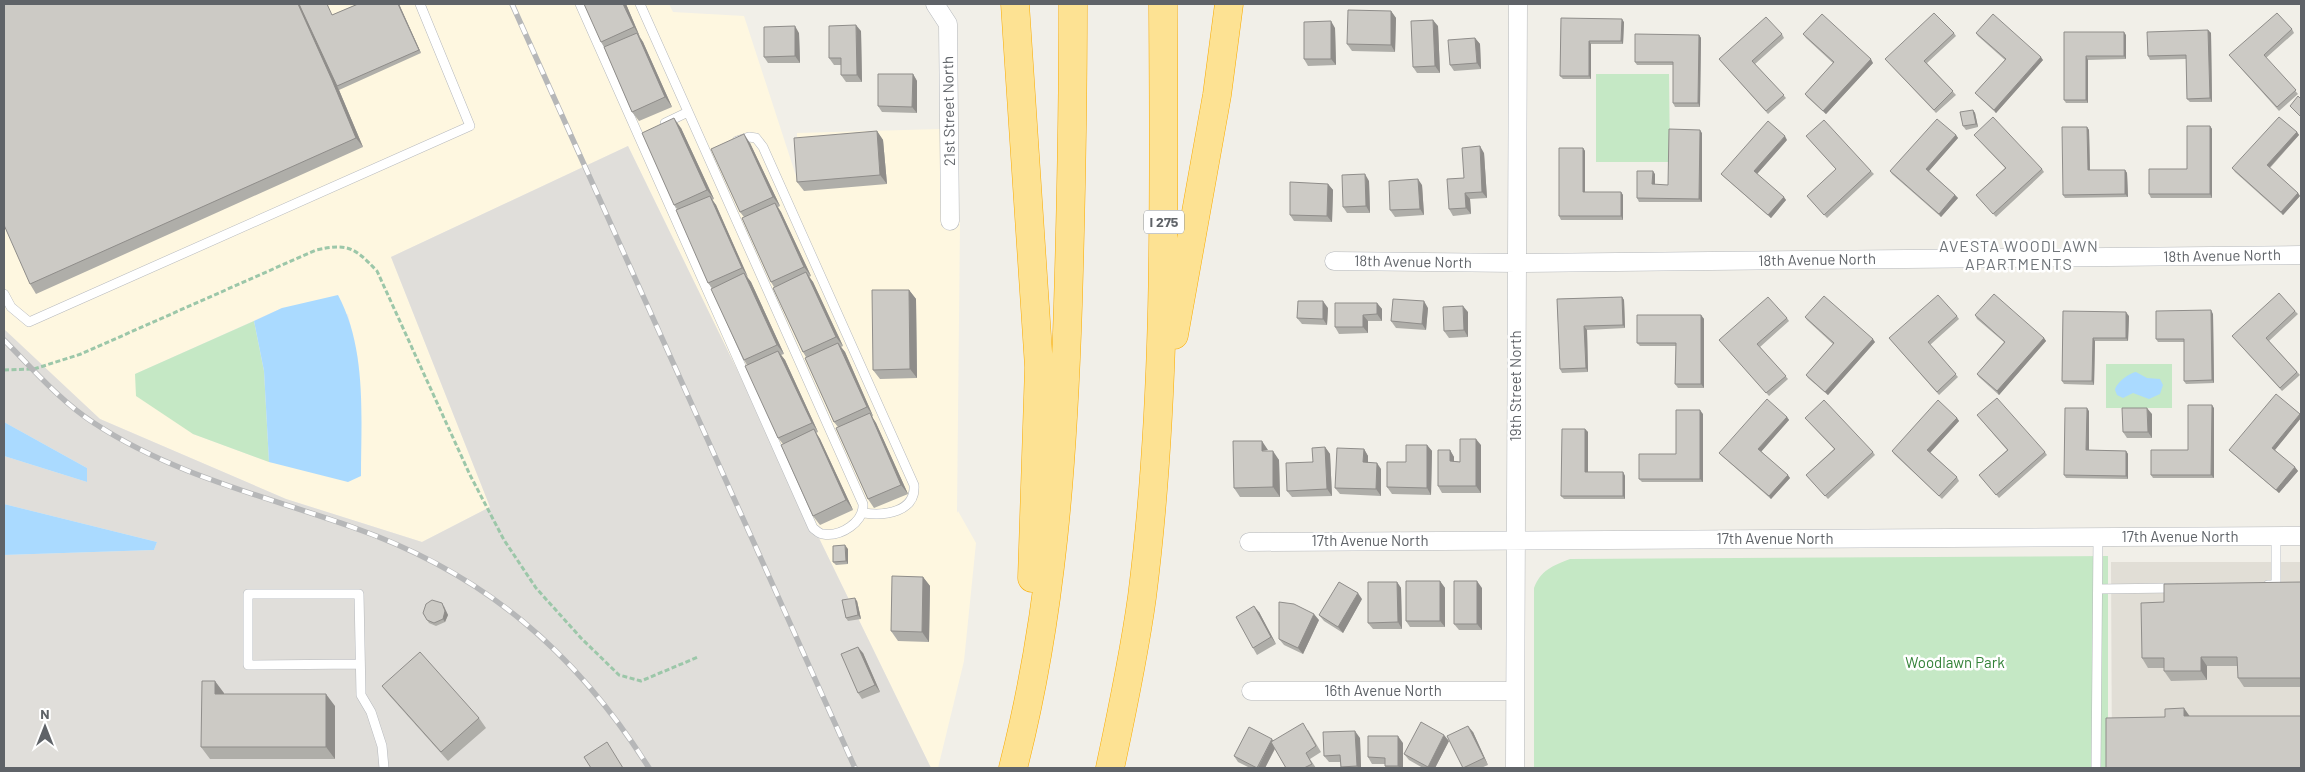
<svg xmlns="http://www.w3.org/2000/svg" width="2305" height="772" font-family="Barlow,sans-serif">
	<rect width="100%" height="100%" fill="#f1efe8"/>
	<path fill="#fef7e0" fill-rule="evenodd" d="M4 4H669L673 12 744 16 797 179V133L940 129 941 221 960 222 957 513 958 511 976 543 964 661 938 768H931L628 146 391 257 490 507 422 542 286 499 100 419 7 334 4 329ZM282 308 348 314 358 360 361 475 269 462 193 434 135 374Z"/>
	<path fill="#e0deda" d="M628 146 931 768H4V555L154 550 157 542 4 504V456L87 482V468L4 422V329L100 419 286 499 422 542 490 507 391 257Z"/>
	<path fill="#e1ded6" d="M2111 562H2301V768H2112Z"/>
	<path fill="#c5e8c5" d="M1596 74H1669L1670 162H1596Z
		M254 321 264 371 269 462 193 434 136 396 135 374Z
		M2106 364H2172V408H2106Z
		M2108 556V768H1534V588C1541 570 1552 566 1570 559Z"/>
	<path fill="#aadaff" d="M338 295C367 349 361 417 361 476L348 482 269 462 264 371 254 321 282 308Z
		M2136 372 2147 378 2160 379 2163 385 2160 394 2149 399 2133 393 2123 398 2117 395 2115 390C2116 383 2129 373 2136 372Z
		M4 422 87 468V482L4 456Z
		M4 504 157 542 154 550 4 555Z"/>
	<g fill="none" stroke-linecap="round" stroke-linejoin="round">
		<defs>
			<path id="lane" d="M580 4 813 528C816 530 819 534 823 534 841 537 864 522 863 504L640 4
				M665 123 688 112
				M737 141 749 137 756 138 763 147 914 485C916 512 885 516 864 513
				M4 294 11 307 29 322 470 126 420 4
				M2268 585H2276V537
				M2098 589 2175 588
				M360 664 248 665V594H359L361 695 371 712 382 746 384 768
				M2096 768 2098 538"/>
			<path id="street" d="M935 4 948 24 950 221
				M1334 261 1516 263 2301 255
				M1249 542 2301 536
				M1251 691H1515
				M1515 768 1518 4"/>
			<path id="highway" d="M1015 4 1039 367 1032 578
				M1174 335 1217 95 1229 4
				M1013 768C1052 617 1063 461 1068 305 1071 205 1073 104 1073 4
				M1110 768C1122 712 1134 655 1142 597 1167 401 1164 201 1163 4"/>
		</defs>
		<use href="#lane" stroke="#b5b8bc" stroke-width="10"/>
		<use href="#street" stroke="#b5b8bc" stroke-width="19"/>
		<use href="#highway" stroke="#f9ab00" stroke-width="29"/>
		<path stroke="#9cc7a9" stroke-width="3" stroke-dasharray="5 2.5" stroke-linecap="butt" d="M4 370 34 369 81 354 316 250C348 243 354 247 377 271L470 475 504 540 536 588 581 638 619 675 641 681 698 657"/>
		<use href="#lane" stroke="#fff" stroke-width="9"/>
		<use href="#street" stroke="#fff" stroke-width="18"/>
		<use href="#highway" stroke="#fde293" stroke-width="28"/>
		<defs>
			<path id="rail" d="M512 4 855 768
				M4 340C33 369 60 401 94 423 173 475 265 496 352 527 484 573 575 651 649 768"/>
		</defs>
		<use href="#rail" stroke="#b6b7b8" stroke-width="5.5"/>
		<use href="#rail" stroke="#fff" stroke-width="4" stroke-dasharray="11" stroke-linecap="butt"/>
	</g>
	<path fill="#afaea9" d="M358 4H399L421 53 339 90 363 147 36 294 30 284 332 15Z
		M626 4 640 37 643 42 672 107 639 121 632 112 604 47 601 42Z
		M1391 11 1396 18 1395 52 1352 51 1347 44Z
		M1561 18 1624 22 1623 44H1591V79H1563L1560 76Z
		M1438 26 1440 73H1417L1413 67Z
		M1335 28 1336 65 1308 66 1304 59Z
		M2292 29 2294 33 2266 58 2298 94 2279 111 2229 55Z
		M2208 30 2211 33 2212 102H2190L2187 99 2186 59 2150 60 2148 56Z
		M861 31 862 82H846L841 75V65H834L829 58Z
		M2064 32 2126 35V59L2088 60V103H2066L2064 100Z
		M799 33 800 63H768L764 57Z
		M1954 33 1956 36 1927 63 1956 95 1936 113 1885 59Z
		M1976 33 2043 60 1996 113 1978 96 1975 93 2005 60 1978 36Z
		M1782 34 1784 38 1755 64 1786 98 1768 114 1719 59Z
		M1803 34 1873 63 1826 114 1807 97 1805 94 1833 63 1806 38Z
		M1699 35 1701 38 1700 107H1675L1673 103V65H1637L1635 62Z
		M1475 38 1480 44 1481 69 1454 71 1450 65Z
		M913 74 917 81V113L882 112 878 106Z
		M1973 110 1975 113 1978 127 1966 130 1963 126Z
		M2210 126 2212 129V198H2151L2149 194 2187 169Z
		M2087 127 2089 130 2090 170H2125L2127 173 2128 197 2065 198 2063 195Z
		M681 128 714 199 712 200 716 205 748 278 751 282 784 354 781 355 785 360 818 432 816 433 820 439 853 510 820 525 813 516 783 444 778 438 747 365 744 360 712 288 708 283 678 210 674 205Z
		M877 131 883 140 887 184 804 191 797 182Z
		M2297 132 2299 135 2270 168 2298 193 2300 196 2283 215 2235 172 2232 168Z
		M1702 133V202H1639L1637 198 1655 174V185H1668Z
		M1956 135 1958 138 1929 171 1955 195 1958 198 1941 217 1892 174 1890 171Z
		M1974 135 2042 169 2044 172 1996 217 1976 195 2005 168Z
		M1806 136 1871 171 1874 174 1827 218 1807 196 1836 169Z
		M1787 140 1757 174 1786 200 1771 218 1724 177 1721 174Z
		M750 143 780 206 778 207 781 212 811 276 809 277 813 282 843 346 841 347 845 352 873 416 872 417 876 423 908 494 874 508 868 499 838 427 834 422 806 357 803 352 774 287 771 282 744 217 740 212Z
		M1583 148 1585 151V192H1621L1623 195V220H1561L1559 216Z
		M1484 153 1487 198 1470 199 1471 214 1453 216 1449 209 1464 178Z
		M1369 181 1370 213H1347L1343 207Z
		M1328 184 1333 190 1332 222 1294 221 1290 215Z
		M1422 185 1424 215 1395 217 1390 210Z
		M909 290 916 299 917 378 880 379 873 370Z
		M1622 297 1624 300 1625 328 1587 330 1588 372 1562 373 1560 369 1557 299Z
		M1377 303 1382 309V321H1368V333L1339 334 1335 327Z
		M1328 308 1327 325 1302 324 1297 318Z
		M1428 308 1426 330 1396 328 1391 321Z
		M2063 311 2129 316 2128 341H2095L2094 385 2064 384 2062 381Z
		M2295 311 2298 314 2269 341 2300 375 2282 391 2232 336Z
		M1468 312V337L1449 338 1444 331Z
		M2213 314 2214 383 2186 384 2184 381V342H2158L2156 339Z
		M1701 315 1704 319V388H1678L1675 384 1676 346H1640L1637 343Z
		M1975 315 2044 338 2046 341 1999 395 1979 377 1977 374 2004 342 1977 319Z
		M1957 316 1959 319 1930 345 1958 377 1939 395 1889 338Z
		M1805 317 1875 342 1828 395 1808 378 1806 375 1833 344 1807 320Z
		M1787 318 1789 321 1760 347 1788 379 1769 396 1719 340Z
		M2214 408V478H2153L2151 475 2188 450Z
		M2089 411V450L2126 451 2128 454V479L2066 478 2064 475Z
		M1703 414V482H1642L1639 479 1676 454Z
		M2152 414V438H2127L2123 432Z
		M2300 414 2301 416V418L2275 450 2298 471 2279 493 2232 453 2229 450Z
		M1977 415 2045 452 2047 455 1999 498 1979 475 2007 450Z
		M1787 417 1789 420 1761 451 1790 478 1771 499 1722 456 1719 453Z
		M1805 418 1873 452 1875 455 1828 499 1806 475 1834 449Z
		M1957 418 1959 421 1930 452 1957 477 1959 481 1942 499 1894 454 1892 451Z
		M1585 429 1588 432V472H1623L1625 476V499H1564L1561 496Z
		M1427 445 1432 451 1431 495 1392 494 1387 487 1406 462Z
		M1481 445V493H1442L1438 486 1450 450 1454 457V461L1460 462Z
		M1325 447 1330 454 1332 496 1292 497 1287 491Z
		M1364 449 1368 456V463L1381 469V496L1340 494 1335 488Z
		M1268 451 1279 460 1280 497H1240L1234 488Z
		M848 549V564L836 565 833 562Z
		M923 577 930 586 929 642 898 641 891 631Z
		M1440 581 1445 588V627H1410L1406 621Z
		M1397 582 1401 588 1402 629H1373L1368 623Z
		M2301 582V687H2244L2238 678V666H2207V680L2171 681 2164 671V668H2148L2142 658 2164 602Z
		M1482 588V630H1459L1454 624Z
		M1362 599 1343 633 1324 621 1319 615Z
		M857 601 861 619 848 621 846 618Z
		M444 606 448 615 445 622 436 626 429 623 423 613Z
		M1259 612 1276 644 1257 655 1253 648Z
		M1319 620 1303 654 1284 645 1279 639Z
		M863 653 880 692 862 699 858 693Z
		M382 686 479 718 486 728 448 761 389 695Z
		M224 693V694L335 706V759H210L201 747Z
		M1308 730 1321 752 1310 759 1316 768H1286L1275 749 1265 768H1250L1238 762 1234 756 1273 741Z
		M1473 732 1488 765 1481 768H1463Z
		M1360 738 1361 768H1341L1340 762H1329L1324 756Z
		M1449 741 1435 768H1423L1409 760 1404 754Z
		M1403 743V768H1386L1385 766V764H1372L1368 757Z"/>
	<path fill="#8f8d8a" d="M298 4H300L337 86 339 90 363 147 356 138Z
		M398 4H399L421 53 419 50Z
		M623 4H626L640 37 634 27Z
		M1391 11 1396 18 1395 52 1391 45Z
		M1622 19 1624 22 1623 44 1621 41Z
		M1433 20 1438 26 1440 73 1435 66Z
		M1331 21 1335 28 1336 65 1331 59Z
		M856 25 861 31 862 82 857 75Z
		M795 26 799 33 800 63 795 56Z
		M2208 30 2211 33 2212 102 2210 98Z
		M2124 32 2126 35V59L2124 56Z
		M637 33 643 42 672 107 665 97Z
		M1699 35 1701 38 1700 107 1698 103Z
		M1475 38 1480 44 1481 69 1477 63Z
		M1589 41 1591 44V79L1589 76Z
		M2086 56 2088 60V103L2086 100Z
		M2041 57 2043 60 1996 113 1994 110Z
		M1871 59 1873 63 1826 114 1823 111Z
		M913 74 917 81V113L912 107Z
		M1973 110 1975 113 1978 127 1976 124Z
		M674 118 681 128 714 199 707 190Z
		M2210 126 2212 129V198L2210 194Z
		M2087 127 2089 130 2090 173 2088 170Z
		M1700 130 1702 133V202L1699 199Z
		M877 131 883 140 887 184 880 175Z
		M2297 132 2299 135 2269 168 2267 165Z
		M744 134 750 143 780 206 773 197Z
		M1956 135 1958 138 1928 172 1926 169Z
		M1785 136 1787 140 1757 174 1754 171Z
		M1480 146 1484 153 1487 198 1482 192Z
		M1583 148 1585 151V195L1583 192Z
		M2125 170 2127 173 2128 197 2125 194Z
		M1653 171 1655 174V188L1652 184Z
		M1365 174 1369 181 1370 213 1366 206Z
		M1418 179 1422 185 1424 215 1420 209Z
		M1328 184 1333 190 1332 222 1327 216Z
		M1621 192 1623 195V220L1621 216Z
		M1465 193 1470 199 1471 214 1466 208Z
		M2298 193 2300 196 2283 215 2281 212Z
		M1955 195 1958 198 1941 217 1939 214Z
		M710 196 716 205 748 277 742 268Z
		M1784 197 1786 200 1771 218 1768 215Z
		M775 203 781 212 811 276 804 267Z
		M806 272 813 282 843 346 836 337Z
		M744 273 751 282 784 354 777 345Z
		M909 290 916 299 917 378 910 369Z
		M1622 297 1624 300 1625 328 1623 325Z
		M1323 301 1328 308 1327 325 1323 319Z
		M1424 301 1428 308 1426 330 1422 324Z
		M1377 303 1382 309V321L1377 314Z
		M1463 306 1468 312V337L1464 330Z
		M2211 310 2213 314 2214 383 2212 380Z
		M2126 312 2129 316 2128 341 2126 338Z
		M1363 315 1368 321V333L1363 327Z
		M1701 315 1704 319V388L1701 384Z
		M1584 326 1587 330 1588 372 1586 368Z
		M2044 338 2046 341 1999 395 1997 391Z
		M2093 338 2095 341 2094 385 2092 381Z
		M1873 339 1875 342 1828 395 1825 392Z
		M838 343 845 352 873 416 867 407Z
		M778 351 785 360 818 432 812 423Z
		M2212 405 2214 408V478L2211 475Z
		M2087 408 2089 411V454L2086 450Z
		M2147 408 2152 414V438L2148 432Z
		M1700 410 1703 414V482L1700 479Z
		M870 413 876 423 908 494 901 485Z
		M2300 414 2301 416V418L2274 451 2272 448Z
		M1787 417 1789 420 1761 452 1758 449Z
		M1957 418 1959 421 1930 453 1927 450Z
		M814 429 820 439 853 510 846 500Z
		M1585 429 1588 432V476L1585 472Z
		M1476 439 1481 445V493L1476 486Z
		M1262 441 1268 450 1262 451Z
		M1427 445 1432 451 1431 495 1427 488Z
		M1325 447 1330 454 1332 496 1327 489Z
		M1364 449 1368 456V469L1363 462Z
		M1450 450 1454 457V468L1450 461Z
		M1273 451 1279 460 1280 497 1273 487Z
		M2126 451 2128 454V479L2126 476Z
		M1377 463 1381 469V496L1376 489Z
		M2295 467 2298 471 2279 493 2276 490Z
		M1623 472 1625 476V499L1623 496Z
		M1788 475 1790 478 1771 499 1769 496Z
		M845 545 848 549V564L846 561Z
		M923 577 930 586 929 642 922 632Z
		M1440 581 1445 588V627L1440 621Z
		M1477 581 1482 588V630L1477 624Z
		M1397 582 1401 588 1402 629 1398 622Z
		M1358 593 1362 599 1343 633 1338 627Z
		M855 598 857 601 861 619 858 615Z
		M442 603 448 615 445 622 443 619Z
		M1254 606 1259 612 1276 644 1271 637Z
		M1314 614 1319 620 1303 654 1298 648Z
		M858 647 863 653 880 692 875 685Z
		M2201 657 2207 666V680L2201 671Z
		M215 681 224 693V706L215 694Z
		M326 694 335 706V759L326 747Z
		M2184 708 2191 718 2184 716Z
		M1468 726 1473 732 1488 765 1484 758Z
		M1355 731 1360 738 1361 768H1358L1357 766Z
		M1444 735 1449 741 1435 768H1429L1428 767Z
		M1398 736 1403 743V768H1399L1398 766Z
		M1272 739 1276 746 1265 768H1258Z"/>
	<path fill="#cccac5" stroke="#8f8d8a" d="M4 4H298L332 80 356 138 30 284 4 225Z
		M299 4H327L332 15 358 4H398L419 50 337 86Z
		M584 4H623L634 27 601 42Z
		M1348 10 1391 11V45L1347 44Z
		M1934 13 1954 33 1924 61 1953 91 1934 110 1885 59Z
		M2277 13 2292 29 2264 55 2296 90 2277 107 2229 55Z
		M1822 14 1871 59 1823 111 1805 94 1834 62 1803 34Z
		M1993 14 2041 57 1994 110 1975 93 2006 59 1976 33Z
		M1766 17 1782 34 1752 61 1784 95 1766 111 1719 59Z
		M1561 18 1622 19 1621 41H1589V76H1560Z
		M1433 20 1435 66 1413 67 1411 21Z
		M1331 21V59H1304V22Z
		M856 25 857 75H841V58H829V26Z
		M795 26V56L764 57V27Z
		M2208 30 2210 98 2187 99 2186 55 2148 56 2147 32Z
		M2064 32H2124V56H2086V100H2064Z
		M637 33 665 97 632 112 604 47Z
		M1635 34 1699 35 1698 103H1673V62H1635Z
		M1475 38 1477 63 1450 65 1448 40Z
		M878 74H913L912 107 878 106Z
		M2298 96 2301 99V117L2290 106Z
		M1973 110 1976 124 1963 126 1960 112Z
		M1993 117 2042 169 1993 214 1976 195 2006 168 1974 135Z
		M2279 117 2297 132 2267 165 2298 193 2281 212 2232 168Z
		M674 118 707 190 674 205 642 133Z
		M1937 119 1956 135 1926 169 1955 195 1939 214 1890 171Z
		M1824 120 1871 171 1824 215 1807 196 1836 169 1806 136Z
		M1768 121 1785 136 1754 171 1784 197 1768 215 1721 174Z
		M2187 126H2210V194H2149V169H2187Z
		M2062 127H2087L2088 170H2125V194L2063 195Z
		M1669 129 1700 130 1699 199 1637 198V171H1653L1652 184 1668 185Z
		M877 131 880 175 797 182 794 138Z
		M744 134 773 197 740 212 711 149Z
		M1480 146 1482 192 1465 193 1466 208 1449 209 1447 179 1464 178 1462 148Z
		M1559 148H1583V192H1621V216H1559Z
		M1365 174 1366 206 1343 207 1342 175Z
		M1418 179 1420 209 1390 210 1389 181Z
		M1290 182 1328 184 1327 216 1290 215Z
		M710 196 742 268 708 283 676 210Z
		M775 203 804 267 771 282 742 218Z
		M806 272 836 337 803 352 773 288Z
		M744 273 777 345 744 360 711 289Z
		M872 290H909L910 369 873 370Z
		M2279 293 2295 311 2266 338 2297 372 2280 388 2232 336Z
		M1994 294 2044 338 1997 391 1977 374 2005 342 1975 315Z
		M1938 295 1957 316 1928 342 1956 374 1937 392 1889 338Z
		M1824 296 1873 339 1825 392 1806 375 1834 343 1805 317Z
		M1622 297 1623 325 1584 326 1586 368 1560 369 1557 299Z
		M1768 297 1787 318 1757 344 1786 376 1766 393 1719 340Z
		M1393 299 1424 301 1422 324 1391 321Z
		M1298 301H1323V319L1297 318Z
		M1335 303H1377V314L1363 315V327H1335Z
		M1463 306 1464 330 1444 331 1443 307Z
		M2211 310 2212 380 2184 381V339H2156V311Z
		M2063 311 2126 312V338H2093L2092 381H2062Z
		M1637 315H1701V384H1675L1676 343H1637Z
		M838 343 867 407 834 422 805 358Z
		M778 351 812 423 778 438 745 366Z
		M2276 394 2300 414 2272 448 2295 467 2276 490 2229 450Z
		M1997 398 2045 452 1996 495 1979 475 2008 450 1977 415Z
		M1767 399 1787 417 1758 449 1788 475 1769 496 1719 453Z
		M1824 400 1873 452 1825 496 1806 475 1835 449 1805 418Z
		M1938 400 1957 418 1927 450 1957 477 1939 496 1892 451Z
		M2188 405H2212L2211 475H2151V450H2188Z
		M2065 408H2087L2086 450 2126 451V476L2064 475Z
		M2122 408H2147L2148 432H2123Z
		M1676 410H1700V479H1639V454H1676Z
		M870 413 901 485 868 499 836 428Z
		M814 429 846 500 813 516 781 445Z
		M1562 429H1585V472H1623V496H1561Z
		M1460 439H1476V486H1438V450H1450V461L1460 462Z
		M1233 441H1262V451H1273V487L1234 488Z
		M1406 445H1427V488L1387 487V462H1406Z
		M1325 447 1327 489 1287 491 1286 463 1313 462 1312 448Z
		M1337 448 1364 449 1363 462 1377 463 1376 489 1335 488Z
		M845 545 846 561 833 562V546Z
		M892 576 923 577 922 632 891 631Z
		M1406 581H1440V621H1406Z
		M1454 581H1477V624H1454Z
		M1339 582 1358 593 1338 627 1319 615Z
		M1368 582H1397L1398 622 1368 623Z
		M2301 582V678H2238L2237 657H2201V671H2164V658H2142L2141 603 2164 602V584Z
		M855 598 858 615 846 618 842 600Z
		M432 600 442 603 445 611 443 619 434 623 427 620 423 613 426 604Z
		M1279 602 1294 604 1314 614 1298 648 1279 639Z
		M1254 606 1271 637 1253 648 1236 617Z
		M858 647 875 685 858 693 841 654Z
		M420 652 479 718 441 752 382 686Z
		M202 681H215V694H326V747H201Z
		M2184 708V716H2301V768H2106V718L2165 717V709Z
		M1421 722 1444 735 1428 767 1404 754Z
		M1303 723 1316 746 1306 753 1312 764 1304 768H1286L1271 742Z
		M1468 726 1484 758 1463 768 1447 736Z
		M1249 727 1272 739 1257 768 1234 756Z
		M1355 731 1357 766 1341 767 1340 755 1324 756 1323 732Z
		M1368 736H1398V766H1385V758L1368 757Z
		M607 742 623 768H591L584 757Z"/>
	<g text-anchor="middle" stroke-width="5" stroke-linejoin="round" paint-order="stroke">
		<rect fill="#fff" stroke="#8f9295" stroke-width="1" x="1144" y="210.5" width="40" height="23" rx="4"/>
		<g font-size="14" font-weight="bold" fill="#5f6368">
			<text x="1164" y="227">I 275</text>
		</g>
		<g font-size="15" fill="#5f6368" stroke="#fff">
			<text transform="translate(949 111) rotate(-91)" y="5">21st Street North</text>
			<text transform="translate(2222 256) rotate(-1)" y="5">18th Avenue North</text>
			<text transform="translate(1817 260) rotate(-1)" y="5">18th Avenue North</text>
			<text transform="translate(1413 262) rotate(1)" y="5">18th Avenue North</text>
			<text transform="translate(1516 386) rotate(-90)" y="5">19th Street North</text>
			<text x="2180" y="542">17th Avenue North</text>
			<text x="1775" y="544">17th Avenue North</text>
			<text x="1370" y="546">17th Avenue North</text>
			<text x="1383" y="696">16th Avenue North</text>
		</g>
		<g font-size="15" fill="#348238" stroke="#fff">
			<text x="1955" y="668">Woodlawn Park</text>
		</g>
		<g font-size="16" letter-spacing="1" fill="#70757a" stroke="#fff">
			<text x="2019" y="252">AVESTA WOODLAWN<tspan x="2019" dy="18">APARTMENTS</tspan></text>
		</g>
	</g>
	<rect width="2305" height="772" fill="none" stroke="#5f6368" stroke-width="10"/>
	<g transform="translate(45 727)" stroke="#ffffff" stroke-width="4" paint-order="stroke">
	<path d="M0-4L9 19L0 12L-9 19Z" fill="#5f6368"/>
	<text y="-8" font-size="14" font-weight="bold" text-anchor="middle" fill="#5f6368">N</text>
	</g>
</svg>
